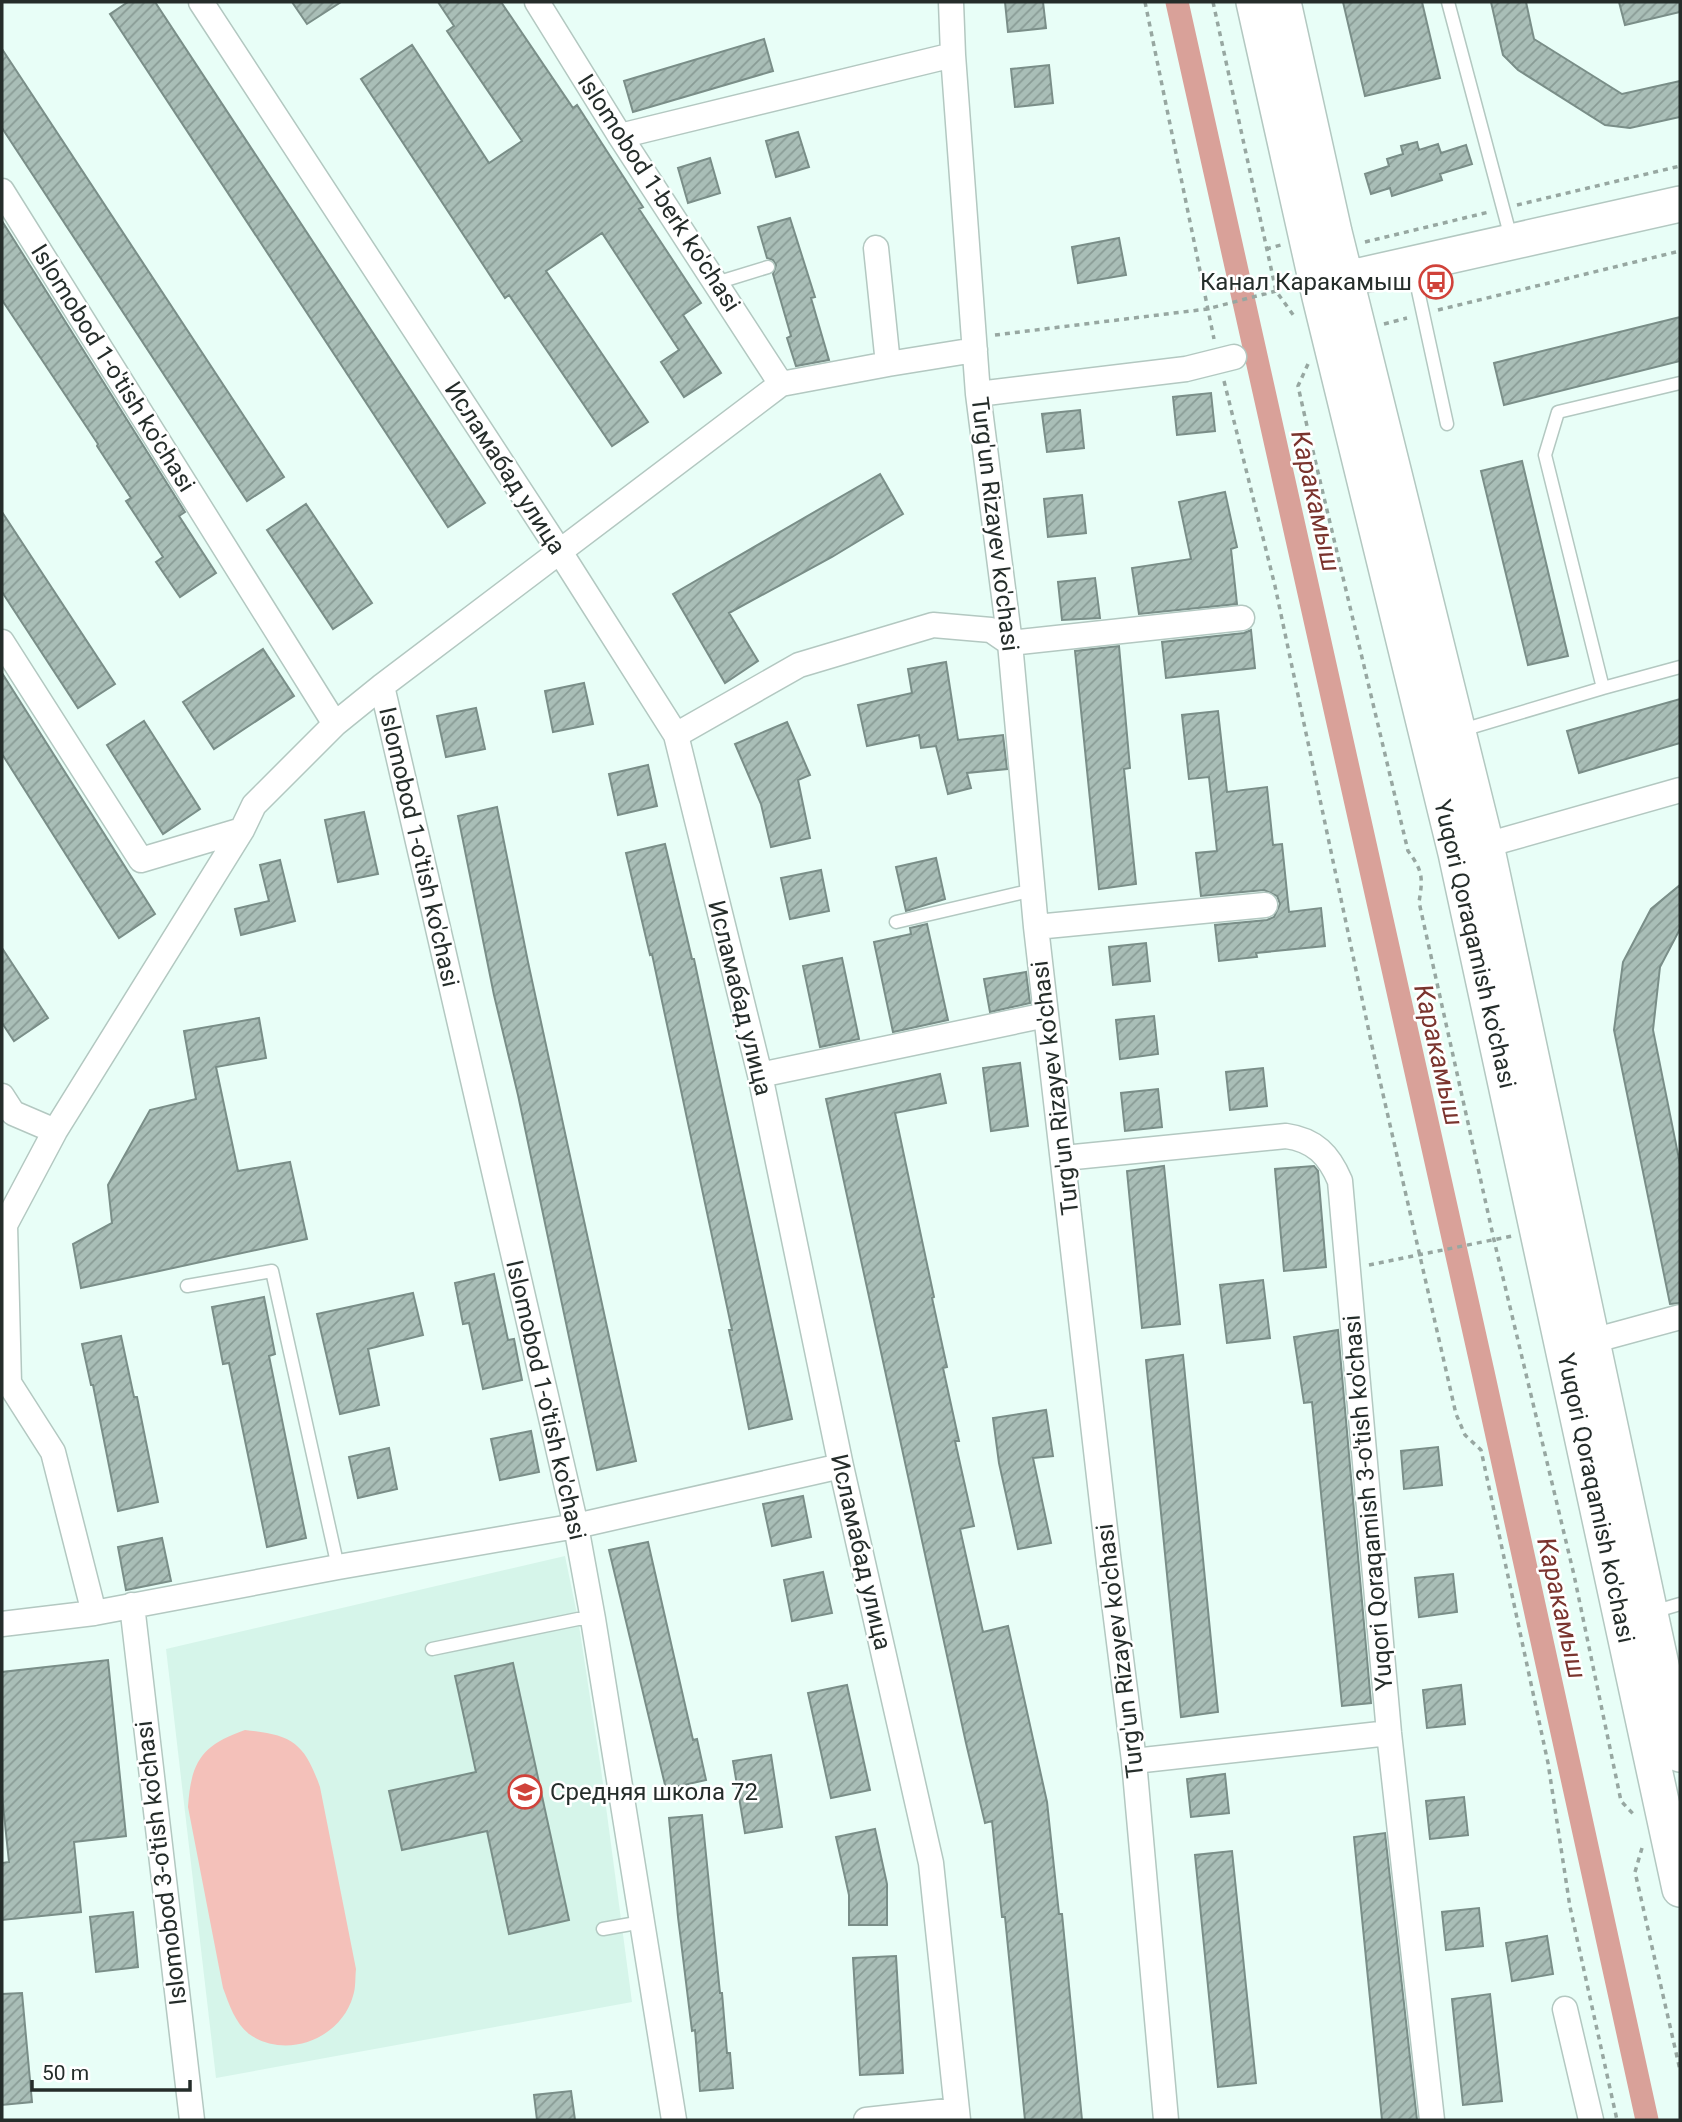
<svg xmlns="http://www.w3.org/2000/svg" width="1682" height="2122" font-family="Roboto,sans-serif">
	<defs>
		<pattern id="building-hatch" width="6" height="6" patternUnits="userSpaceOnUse" patternTransform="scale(1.75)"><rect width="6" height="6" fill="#a9beb7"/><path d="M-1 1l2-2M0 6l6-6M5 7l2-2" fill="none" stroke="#899b95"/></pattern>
	</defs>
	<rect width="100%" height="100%" fill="#e8fef7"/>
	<path fill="#d6f5ea" d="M565 1556 578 1619 601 1769 632 2002 216 2078 166 1649Z"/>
	<path fill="#f4c1ba" d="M245 1730C292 1735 304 1742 320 1787L356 1969C355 1977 356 1988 353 1996 341 2039 286 2060 249 2034 235 2023 229 2004 223 1988L188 1807C191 1761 202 1745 245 1730Z"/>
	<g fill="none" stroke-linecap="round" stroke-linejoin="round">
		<path stroke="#d9a199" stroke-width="23" d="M1177 2 1483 1372 1647 2120"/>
	</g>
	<path fill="url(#building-hatch)" stroke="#7a8e88" stroke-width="2" d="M128 2H155L485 503 448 527 110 14Z
		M292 2H341L307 24Z
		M438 2H501L573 108 577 105 643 207 639 209 701 303 683 315 721 373 684 397 661 362 679 350 602 233 546 271 648 422 612 446 509 295 505 298 361 79 412 45 489 163 522 141 447 31 454 26Z
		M1005 2H1043L1046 28 1008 32Z
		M1343 2H1422L1440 78 1365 96Z
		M1491 2H1526L1534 39 1622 94 1680 81V117L1630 128 1605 125 1518 70 1503 55Z
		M1619 2H1680V12L1625 25Z
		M764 39 773 71 633 112 624 81Z
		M2 49 284 477 247 501 2 128Z
		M1049 65 1053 103 1015 107 1011 69Z
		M798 132 809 167 776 177 766 141Z
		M1417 142 1419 150 1438 144 1441 153 1466 145 1472 164 1440 174 1442 180 1392 196 1390 188 1371 194 1365 174 1389 166 1387 159 1403 154 1401 146Z
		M710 158 720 193 688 203 678 168Z
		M790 218 815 297 811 298 829 360 796 366 787 338 791 336 773 274 776 265 773 260 767 258 758 227Z
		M2 221 185 512 179 516 216 573 180 597 156 562 163 557 126 501 131 498 97 446 98 444 2 300Z
		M1119 238 1126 275 1078 283 1072 247Z
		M1680 317V361L1504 405 1494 363Z
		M1211 393 1215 431 1177 435 1173 397Z
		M1080 410 1084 448 1047 452 1042 414Z
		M1522 461 1568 656 1528 665 1481 471Z
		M880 474 903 514 832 557 729 613 758 661 725 683 673 594Z
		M1225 492 1237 547 1231 549 1237 604 1139 614 1132 568 1191 559 1179 502Z
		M1082 495 1086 533 1048 537 1044 499Z
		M306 504 372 603 333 629 267 530Z
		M2 512 115 684 78 708 2 592Z
		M1095 578 1100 618 1062 620 1058 582Z
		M1251 630 1255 668 1166 678 1162 642 1244 633Z
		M1119 646 1130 768 1124 769 1136 884 1099 889 1075 651Z
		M263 649 294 696 214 749 183 702Z
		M946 662 958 740 1003 735 1007 769 967 773 971 788 948 794 936 746 921 748 919 735 867 746 858 705 912 693 908 669Z
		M2 673 155 914 119 938 2 754Z
		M584 683 593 724 553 732 545 691Z
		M1680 699V743L1579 773 1567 731Z
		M476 708 485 749 446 757 437 716Z
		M1218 711 1227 792 1267 787 1273 845 1282 844 1289 912 1321 908 1325 946 1256 953 1257 957 1219 961 1215 925 1267 920 1274 917 1280 904 1277 896 1264 890 1201 896 1196 853 1217 851 1209 777 1189 779 1182 715Z
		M144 721 200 809 163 834 107 745Z
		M787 722 810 775 798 780 810 838 771 847 761 804 735 744Z
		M648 765 657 806 618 815 609 774Z
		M497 807 528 962 636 1461 597 1470 518 1095 494 995 458 816Z
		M364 812 378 874 338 882 325 820Z
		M665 844 692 959H694L792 1419 749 1429 729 1330H732L652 954 650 955 626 853Z
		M936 858 945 899 906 911 896 867Z
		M280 860 295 921 241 935 235 909 269 901 260 865Z
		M821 870 829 911 790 919 781 878Z
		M1680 885V929L1660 967 1653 1030 1680 1164V1303L1670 1304 1614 1030 1623 962 1651 909Z
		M927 924 948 1020 893 1032 874 942 911 934 910 928Z
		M1146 943 1150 981 1113 985 1109 947Z
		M2 948 48 1018 14 1041 2 1023Z
		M842 958 859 1039 820 1047 803 966Z
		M1026 972 1030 1003 990 1012 984 979Z
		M1154 1016 1158 1054 1120 1059 1116 1020Z
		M259 1018 266 1058 216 1067 238 1171 290 1162 307 1239 81 1288 73 1244 112 1223 108 1185 150 1110 196 1099 184 1031Z
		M1020 1063 1028 1126 991 1131 983 1068Z
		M1263 1068 1267 1106 1230 1110 1226 1072Z
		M940 1074 946 1103 895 1113 934 1297 932 1298 947 1367 943 1368 959 1441H955L974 1526 960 1529 983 1632 1008 1626 1047 1802 1059 1914H1062L1082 2120H1025L1005 1917H1002L992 1821 985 1823 966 1743 826 1099Z
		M1158 1089 1162 1127 1125 1131 1121 1093Z
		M1164 1166 1180 1324 1142 1328 1127 1171Z
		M1314 1166 1318 1171 1326 1267 1284 1271 1275 1169Z
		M494 1274 508 1340 514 1339 522 1380 483 1389 469 1323 463 1324 455 1283Z
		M1263 1280 1270 1338 1227 1343 1220 1285Z
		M413 1293 423 1335 368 1349 379 1405 340 1414 317 1314Z
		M264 1297 275 1354 269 1356 306 1538 267 1547 229 1363 223 1364 212 1307Z
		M1338 1330 1371 1703 1342 1706 1312 1402 1304 1403 1294 1337Z
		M121 1336 134 1397H137L158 1502 118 1511 93 1385H91L82 1344Z
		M1183 1355 1218 1712 1181 1717 1146 1360Z
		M1046 1410 1053 1456 1033 1458 1051 1543 1018 1549 999 1463 993 1418Z
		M531 1431 539 1472 500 1480 491 1439Z
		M1438 1447 1442 1485 1404 1489 1401 1451Z
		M389 1448 397 1489 358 1498 349 1457Z
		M803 1496 811 1537 772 1546 763 1504Z
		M162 1538 171 1581 126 1590 118 1547Z
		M648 1542 693 1740 697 1739 706 1780 666 1789 609 1550Z
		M823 1572 832 1613 792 1621 784 1580Z
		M1453 1574 1457 1612 1419 1617 1415 1578Z
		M108 1660 126 1836 74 1842 81 1912 2 1920V1863L9 1862 2 1795V1672Z
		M513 1663 569 1920 509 1934 487 1831 402 1850 389 1791 476 1772 455 1676Z
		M847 1685 870 1790 831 1798 808 1693Z
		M1461 1685 1465 1724 1427 1728 1423 1690Z
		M771 1755 782 1827 745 1833 733 1761Z
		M1225 1774 1229 1813 1191 1817 1187 1779Z
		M1464 1797 1468 1835 1430 1839 1426 1801Z
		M702 1815 720 1993H722L727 2053H730L733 2088 700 2091 695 2030 692 2031 678 1917 669 1818Z
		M875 1829 887 1884V1925H849V1895L836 1837Z
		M1385 1833 1417 2120H1382L1354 1837Z
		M1232 1851 1256 2083 1218 2087 1195 1855Z
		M1479 1908 1483 1946 1446 1950 1442 1912Z
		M133 1912 138 1967 96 1972 90 1917Z
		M1547 1936 1553 1974 1512 1981 1506 1943Z
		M896 1956 903 2073 860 2075 853 1958Z
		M22 1993 32 2102 2 2105V1994Z
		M1490 1994 1502 2101 1463 2105 1452 1999Z
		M571 2091 575 2120H537L534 2095Z"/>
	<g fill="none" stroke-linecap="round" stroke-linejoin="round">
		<defs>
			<path id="service" d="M1448 2 1511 238
				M716 283 768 267
				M1417 286 1447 424
				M1680 383 1558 412 1545 455 1603 688 1680 667
				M1459 731 1603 688
				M896 922 1033 890
				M187 1286 272 1271 338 1567
				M1653 1612 1680 1604
				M432 1649 578 1619H593
				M603 1929 642 1922"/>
			<path id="minor" d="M201 2 560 552 676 735 760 1075 841 1466 931 1863 958 2120
				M537 2 620 136 781 384
				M951 2 953 55 978 394 1010 643 1036 927 1108 1555 1134 1761 1166 2120
				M620 136 953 55
				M2 191 335 724
				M876 248 888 364 975 350
				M978 394 1186 369 1234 357
				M2 642 141 860 242 830
				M382 686 576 1526 593 1619 674 2120
				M676 735 799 665 933 625 991 630 1010 643 1242 618
				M1486 845 1680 790
				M1036 927 1265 905
				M760 1075 1046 1015
				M2 1096 13 1113 55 1131
				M1064 1158 1286 1136C1315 1140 1329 1155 1340 1181L1389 1733 1432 2120
				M1592 1341 1680 1317
				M132 1605 192 2120
				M94 1613 53 1452 9 1383 5 1225 55 1131 242 830 254 805 335 724 382 686 781 384 888 364
				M2 1624 94 1613 338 1567 576 1526 841 1466
				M1134 1761 1389 1733
				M1565 2009 1591 2120
				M866 2120 957 2110"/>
			<path id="secondary" d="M1254 2 1320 297 1456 853 1680 1889
				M1283 2 1334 232 1486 845 1680 1754
				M1328 291 1346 279 1680 204"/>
		</defs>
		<use href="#service" stroke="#b3c8c1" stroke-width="15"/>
		<use href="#minor" stroke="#b3c8c1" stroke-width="27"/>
		<use href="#secondary" stroke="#b3c8c1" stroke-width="38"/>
		<path stroke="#97a7a1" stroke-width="3.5" stroke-dasharray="5 5" stroke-linecap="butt" d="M1145 2 1214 339
			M1213 2 1276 291 1294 316
			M1517 205 1680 166
			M1365 242 1489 212
			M1266 249 1281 245
			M1438 310 1680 251
			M1384 324 1407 318
			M995 335 1207 309 1276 291
			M1308 364 1298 386 1307 426 1408 851C1423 871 1423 878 1419 902L1494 1240 1574 1575 1621 1801 1636 1817
			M1224 381 1275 586 1372 1046 1456 1414 1465 1435 1481 1450 1548 1763 1570 1907 1617 2120
			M1369 1265 1512 1236
			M1642 1848 1635 1872 1680 2070"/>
		<use href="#service" stroke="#fff" stroke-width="12"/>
		<use href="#minor" stroke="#fff" stroke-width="24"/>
		<use href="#secondary" stroke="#fff" stroke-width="35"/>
	</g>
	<defs>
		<symbol id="bus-ring" viewBox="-11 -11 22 22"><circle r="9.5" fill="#fff" stroke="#d0423a" stroke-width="1.5"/><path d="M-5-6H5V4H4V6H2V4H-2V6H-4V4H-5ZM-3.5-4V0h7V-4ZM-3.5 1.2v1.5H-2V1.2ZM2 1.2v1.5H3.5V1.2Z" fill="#d0423a"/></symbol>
		<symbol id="school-ring" viewBox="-11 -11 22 22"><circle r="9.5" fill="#fff" stroke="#d0423a" stroke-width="1.5"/><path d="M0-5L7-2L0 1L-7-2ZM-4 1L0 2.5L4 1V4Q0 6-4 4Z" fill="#d0423a"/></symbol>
	</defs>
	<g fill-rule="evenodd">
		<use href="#bus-ring" x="1417" y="263" width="38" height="38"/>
		<use href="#school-ring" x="506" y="1773" width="38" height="38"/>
	</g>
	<g text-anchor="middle" stroke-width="5" stroke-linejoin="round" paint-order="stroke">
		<g font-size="24" fill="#252d2a" stroke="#fff">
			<text transform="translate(659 193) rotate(57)" y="8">Islomobod 1-berk ko'chasi</text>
			<text transform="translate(113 368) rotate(58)" y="8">Islomobod 1-o'tish ko'chasi</text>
			<text transform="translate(505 468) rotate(57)" y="8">Исламабад улица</text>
			<text transform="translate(995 524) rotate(83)" y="8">Turg'un Rizayev ko'chasi</text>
			<text transform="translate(419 847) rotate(77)" y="8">Islomobod 1-o'tish ko'chasi</text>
			<text transform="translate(1475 944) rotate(77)" y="8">Yuqori Qoraqamish ko'chasi</text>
			<text transform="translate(740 998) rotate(76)" y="8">Исламабад улица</text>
			<text transform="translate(1055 1088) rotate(-97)" y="8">Turg'un Rizayev ko'chasi</text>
			<text transform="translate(546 1400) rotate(77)" y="8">Islomobod 1-o'tish ko'chasi</text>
			<text transform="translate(1596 1498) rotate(78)" y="8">Yuqori Qoraqamish ko'chasi</text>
			<text transform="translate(1368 1503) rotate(-95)" y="8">Yuqori Qoraqamish 3-o'tish ko'chasi</text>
			<text transform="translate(861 1552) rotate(77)" y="8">Исламабад улица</text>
			<text transform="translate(1120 1651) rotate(-97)" y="8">Turg'un Rizayev ko'chasi</text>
			<text transform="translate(161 1863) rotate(-97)" y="8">Islomobod 3-o'tish ko'chasi</text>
		</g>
		<g font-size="24" fill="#252d2a" stroke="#fff" text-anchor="end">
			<text x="1412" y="290">Канал Каракамыш</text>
			<text x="550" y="1800" text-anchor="start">Средняя школа 72</text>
		</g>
		<g font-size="26" font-style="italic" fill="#7a342e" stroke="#fff">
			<text transform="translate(1316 501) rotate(77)" y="9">Каракамыш</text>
			<text transform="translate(1439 1055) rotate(77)" y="9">Каракамыш</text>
			<text transform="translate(1562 1608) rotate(77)" y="9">Каракамыш</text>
		</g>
	</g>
	<rect width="1682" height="2122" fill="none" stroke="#252d2a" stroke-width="7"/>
	<path d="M32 2080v10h158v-10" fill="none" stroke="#252d2a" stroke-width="3.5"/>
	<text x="42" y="2080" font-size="21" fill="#252d2a" stroke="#ffffff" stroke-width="5" paint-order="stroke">50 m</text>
</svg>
